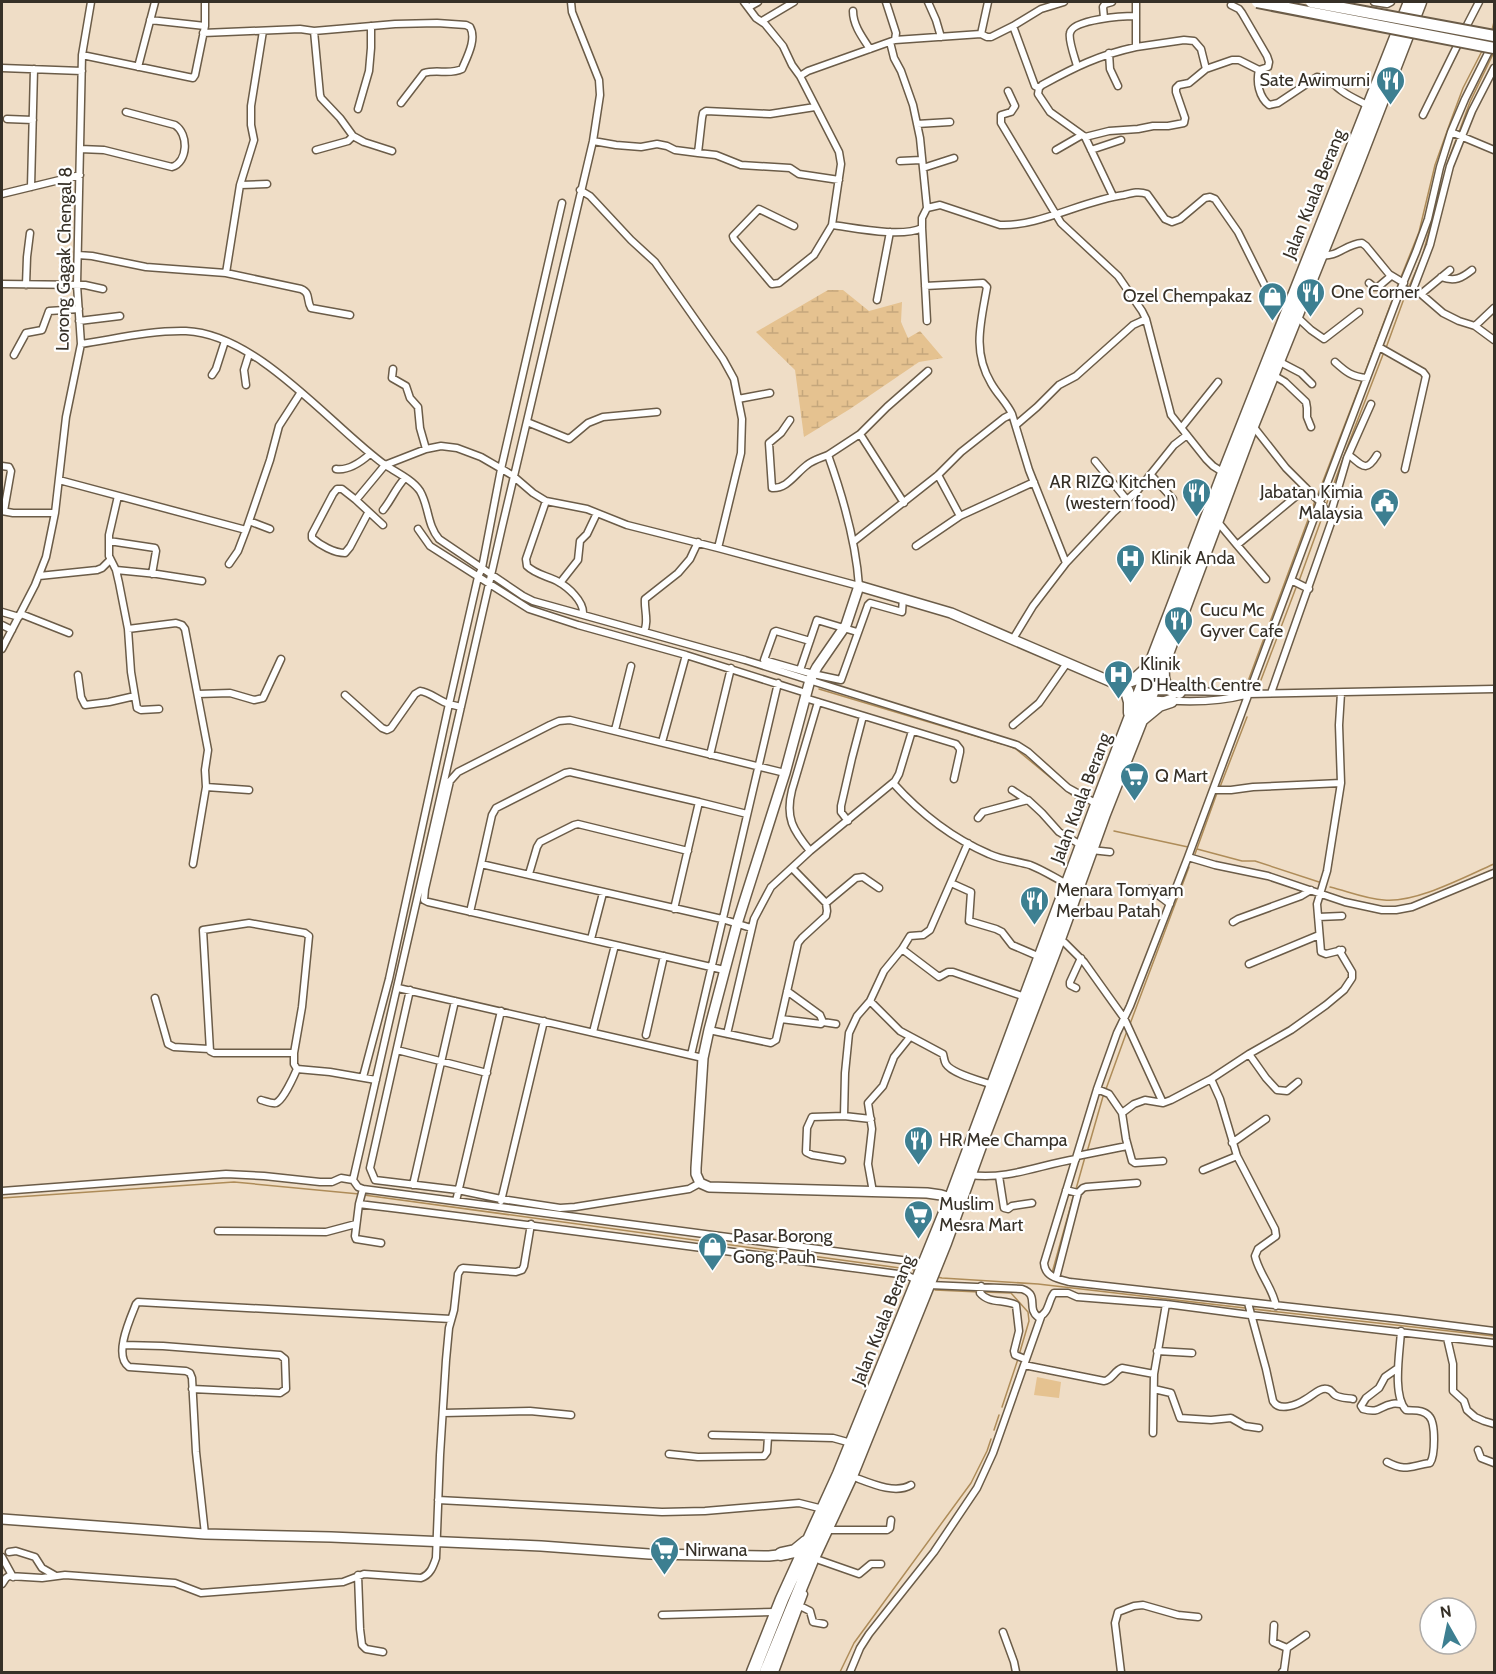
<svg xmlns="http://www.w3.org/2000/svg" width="1496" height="1674" font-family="Cabin,sans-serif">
	<defs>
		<pattern id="wetland-marsh" width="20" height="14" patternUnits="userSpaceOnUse" patternTransform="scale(1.5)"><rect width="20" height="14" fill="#e5c290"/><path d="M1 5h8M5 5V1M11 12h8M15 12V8" fill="none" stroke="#c5a77c"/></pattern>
	</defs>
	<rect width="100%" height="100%" fill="#efddc6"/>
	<path fill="url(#wetland-marsh)" d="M828 290H843L869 311 902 302 901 322 908 338 920 331 943 358 919 362 850 409 804 437 795 370 756 332Z"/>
	<path fill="#e5c290" d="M1037 1377 1061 1382 1059 1398 1034 1395Z"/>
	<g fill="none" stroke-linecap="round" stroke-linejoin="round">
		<path stroke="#ae8c59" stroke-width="1.5" d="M1492 30 1494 22
			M1459 132 1470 102 1494 52
			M1401 277 1419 232 1435 165 1450 123 1463 88 1482 51
			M1408 289 1422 257 1449 158 1457 137
			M1386 348 1406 293
			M1364 375 1399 282
			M1318 494 1362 380
			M1325 508 1348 445 1384 352
			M1299 581 1324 512
			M1261 680 1297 585
			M1247 684 1315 501
			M819 689 1002 744
			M1007 745 1016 749 1086 807
			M1220 787 1247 717
			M1114 831 1188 847
			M1197 849 1242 861H1255L1319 882
			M1195 854 1217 793
			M1330 887C1347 891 1366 899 1384 900 1416 903 1464 877 1494 864
			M1130 1024 1189 867
			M1106 1089 1127 1031
			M1087 1152 1104 1093
			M1076 1189 1085 1157
			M364 1195 915 1270
			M2 1198 234 1182 359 1194
			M1052 1273 1074 1194
			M937 1277 942 1278 1038 1284 1245 1308
			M935 1290 979 1292
			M984 1292 1011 1293 1028 1312 1029 1321 1019 1355
			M1253 1309 1494 1336
			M1002 1407 1018 1359
			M994 1430 999 1415
			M840 1672 854 1643 971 1483 987 1451 991 1439"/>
		<defs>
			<path id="street" d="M744 2 756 18 765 24 783 46 792 65 800 76 839 152 841 164 832 225 814 255 779 283 772 284 734 239 733 236 759 209 794 226
				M928 2 936 20 941 37
				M1374 2 1387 4 1391 2
				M749 7 758 2
				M853 11C853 25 862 37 870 49
				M1104 18 1103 7 1105 4 1112 2
				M150 20 205 26
				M762 21 794 2
				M1013 26 1035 86 1039 88
				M314 31 320 95 321 98 340 118 353 136 348 141 316 150
				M1464 31 1479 2
				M203 33 300 29 314 31 395 24 437 23 466 25 470 27C477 39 467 57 462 69 450 75 437 69 424 73L401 103
				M981 34 988 2
				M895 40 981 34 987 37H991L1013 26 1041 9 1064 2
				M890 42 894 58 901 71 913 105 920 138 927 208
				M1136 47 1184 40 1194 41 1201 49 1206 69
				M1491 47 1465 99 1451 132 1440 167 1428 219 1416 252 1401 288 1320 502 1188 857 1130 1006 1117 1033 1097 1089 1044 1263C1045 1277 1058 1279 1070 1282L1399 1319 1494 1331
				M1109 53 1110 69 1118 86
				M82 55 193 78 195 75 205 26V2
				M1077 66C1075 58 1068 40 1070 33 1073 19 1124 16 1136 16
				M138 67 155 2
				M2 68 82 71
				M1259 70C1256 82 1259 97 1269 105L1278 103 1317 77C1328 78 1334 85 1342 91 1350 97 1360 101 1369 106
				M800 76 808 71 895 40 896 33 886 2
				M1008 91 1015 106 1011 112 1001 115V123L1061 223 1118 276 1142 311 1146 319 1171 415 1206 459 1213 466 1224 473
				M358 109 369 71 371 48V26
				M1423 115 1460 40
				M7 119 33 120
				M917 124 950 122
				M1451 132 1494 150
				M353 136 364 142 392 151
				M1085 137 1109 131 1138 129 1153 126H1168L1184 123 1185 118 1176 92V88L1179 85 1189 83 1206 69 1232 60H1239L1259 70 1268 67 1269 62 1267 56 1242 13 1239 9 1231 5
				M593 141 616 145 641 147 657 144 667 146 675 150 698 153 702 118 703 113 706 111 770 114 815 107
				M80 149 104 150 172 167C188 162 189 134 175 125L126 112
				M1056 150 1082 135
				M1091 150 1121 140
				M698 153 716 155 741 165 790 168 799 174 839 180
				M900 161 921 160
				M923 168 954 158
				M240 185 254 140 251 125V106L263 31
				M31 187 34 69
				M580 190 590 196 631 240 655 262 723 359 734 379 742 419 741 453 718 548
				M2 194 80 175
				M1113 196 1085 137 1050 112 1038 94 1039 88 1042 85C1075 67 1099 55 1136 47V2
				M832 225C855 228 901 238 922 228
				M78 255 92 256 146 267 226 273 240 185 267 184
				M1320 255C1338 258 1345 244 1362 243L1366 246 1389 274 1404 283
				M226 273 301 289C311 293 306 300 311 308L350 315
				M1441 277C1455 282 1462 278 1472 270
				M1369 283 1374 287H1378L1391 276
				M2 284 85 285 103 289
				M26 285 27 257 30 233
				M925 286 983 283 987 287C981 322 972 351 991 383 997 394 1007 403 1012 414
				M1401 288 1421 294 1443 313 1459 321 1475 326 1494 340
				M1412 292 1430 245 1450 166 1472 111 1494 68
				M1421 294 1450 270
				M877 300 890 232
				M1296 316 1311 330 1324 339 1359 312
				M79 321 120 316
				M927 321 922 228V218L927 208 940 205 1000 225C1038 227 1084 200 1124 195 1132 193 1139 191 1147 194L1165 219 1172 222 1180 219 1205 198 1210 197 1215 199 1238 232 1266 288 1274 299 1289 308
				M1475 326 1494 308
				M81 344C115 339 151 330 186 331 258 334 330 425 385 465L426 449 441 446 457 448 481 457 512 475 533 493 546 501 587 509 627 525 718 548 859 586C856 541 843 497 828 455 821 458 813 460 807 465 795 474 787 489 772 488L769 443 781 433 790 420
				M1379 347 1423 372 1426 376 1405 469
				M14 355 26 333 42 330 49 311 79 309
				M1278 361 1301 373 1312 384
				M1335 362C1346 372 1352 377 1367 378
				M393 369 392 378 406 386 410 398 418 407 420 428 426 449
				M212 375 216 369 225 341
				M1273 375 1285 382 1306 402 1307 408V417L1311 427
				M246 385 244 370 249 354
				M738 399 770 393
				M527 422 569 439 588 423 603 417 657 412
				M1016 425 1037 407 1059 385 1076 376 1133 325 1146 319
				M1253 426 1286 468 1320 502 1332 520 1271 693
				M1182 427 1218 382
				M860 434 887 407 928 371
				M828 455 860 434 904 503
				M1349 455C1363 466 1366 473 1377 455
				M1095 461 1127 500
				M2 466 9 467 11 471 4 511
				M336 469C349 471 361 462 370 454
				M938 475 960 516
				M1151 475 1173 499
				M59 480 246 530 270 460 279 426 301 392
				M118 496 109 535V556L116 570 119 583 128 629 176 623 182 625 185 629 208 750 205 770 206 787 193 864
				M356 500 383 525
				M546 501 526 559 527 566C535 574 547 576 557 581 568 587 584 601 583 614
				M383 510C392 499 395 489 405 478
				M2 511 13 513H55
				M368 513 350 547 345 553C334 553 320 545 312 538V534L333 494 337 489H342L356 500 385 465C396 472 413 480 420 491 429 506 427 525 439 539L523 596 533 601 745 660 1017 745 1028 752 1068 788 1097 804
				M1330 516 1347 458 1371 404
				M249 521 270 529
				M1217 521 1237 545 1306 488
				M418 529 430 546 529 609 578 625 686 655 806 693
				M109 541 155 548 156 551 152 574
				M853 542 938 475 961 452 1004 418 1012 414 1029 470 1066 563
				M1237 545 1266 579
				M916 546 960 516 1034 482
				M229 564 238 551 246 530
				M116 570 157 574 202 581
				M39 576 97 570 102 568 110 560
				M1291 580 1309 589
				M560 583 578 560 580 541 587 534 597 513
				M2 612 19 617
				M21 614 69 633
				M2 625 12 630
				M128 629 131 672 137 708 141 710 159 709
				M644 631C649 622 644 609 645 599L678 573 690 559 698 542
				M1013 639 1033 606 1066 563 1114 512 1138 490 1174 445 1187 435
				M810 641 776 631 774 632 764 660 813 674 841 680 868 605 870 603 902 612 903 598
				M2 649 35 585 46 557 55 513 66 417 81 344 77 285 82 55 91 2
				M800 670 817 620 857 632
				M78 675 81 697 85 705 109 702 135 696
				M1153 691C1185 692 1217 690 1248 694L1494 689
				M1341 693 1339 725 1341 783 1327 871 1317 904 1321 952 1326 954 1342 950
				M198 694 230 693 254 700 263 698 281 659
				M345 695 382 728 387 730 391 728 415 694 420 691C430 692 439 701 449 704L478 577 482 568 501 469 562 203
				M805 698 956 744 960 749V752L954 779
				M1149 699C1179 702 1215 703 1245 695
				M1013 725 1039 703 1067 663
				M615 730 631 666
				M662 742 686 655
				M710 755 731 668
				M893 783C920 813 952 838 989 854 1002 860 1016 861 1030 865 1043 870 1055 878 1067 884
				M206 787 249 790
				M1012 790 1027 800
				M1213 790H1231L1253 787 1341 783
				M978 818 983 812 1028 800 1042 813 1059 832 1081 845
				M848 821 841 812V806L852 758 863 716
				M1091 850 1110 852
				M810 851C793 830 785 818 792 790L818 702
				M1188 857 1215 865 1268 876 1345 902 1382 910H1396L1412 907 1494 873
				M481 864 492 815 496 808 565 773 570 772 699 802
				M529 874 537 847 540 842 574 825 578 824 688 851
				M951 883 971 892 969 921 996 929 1002 932 1012 945 1040 957
				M1150 889 1170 904
				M826 903 856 878 863 877 879 888
				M674 909 699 802 747 814
				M470 912 481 864 722 919 751 928
				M1318 917 1342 916
				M1233 922 1238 919 1301 896 1311 890
				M591 939 603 893
				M1059 939 1065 943 1084 962 1124 1018 1163 1103
				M902 949 939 977 948 972H953L1025 997
				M1249 964 1319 935
				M724 970 428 902 424 900 425 889 450 781 458 772 550 725 559 721 570 720 785 773
				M398 988 703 1058
				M1076 988 1070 985V982L1081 958
				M410 990 370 1168 375 1180 458 1190 501 1199 560 1208 575 1207 689 1189 700 1183
				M155 998 168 1044 174 1047 209 1049
				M870 1001 884 971 902 949 910 936 923 935 930 930 968 843
				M781 1019 821 1024 823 1022 820 1015 787 991
				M823 1022 836 1024
				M709 1030 771 1043 776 1040 798 943 802 938 826 916 827 911 826 903 792 868
				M593 1032 615 945
				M727 1034 754 919 771 887 810 851 895 781 899 774 912 731
				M646 1035 664 956
				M397 1050 487 1073
				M1249 1054 1266 1078 1277 1090 1287 1091 1298 1082
				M691 1055 778 683
				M297 1069 330 1072 376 1080
				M363 1077 389 979 449 704 461 707
				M1211 1079 1220 1099 1237 1156 1275 1229 1276 1236 1258 1249 1255 1256C1259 1274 1273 1288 1276 1306
				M1097 1089 1109 1094 1122 1113 1134 1104 1145 1100 1163 1103 1171 1100 1211 1079 1249 1054 1291 1030 1326 1005 1344 990 1352 978V972L1339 950
				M261 1100C265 1101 272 1104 276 1103 283 1100 294 1076 297 1069L294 1064V1053L302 1007 309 936 305 933 249 923 203 930 210 1051 214 1053H294
				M1122 1113 1126 1139 1132 1161 1135 1163 1163 1161
				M844 1116 845 1073 849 1033 857 1016 870 1001 900 1031 943 1054C944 1057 944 1061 946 1064 952 1074 982 1081 993 1085
				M1232 1143 1266 1119
				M1077 1156 1127 1146
				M842 1160 812 1155 806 1152 807 1128 812 1117 844 1116 871 1119
				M1203 1170 1237 1156
				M970 1175C1008 1180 1039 1165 1076 1159
				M999 1176 1004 1208 1008 1209 1012 1206 1032 1203
				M353 1180 502 527 593 141 600 95 599 80 572 12 571 2
				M413 1185 455 1001
				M363 1189 359 1204C542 1226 724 1251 906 1275L917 1280
				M2 1191 226 1174 264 1176 320 1182H332L341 1178 353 1180 358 1187 363 1189 924 1263
				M873 1192 868 1164 872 1129 868 1103 883 1086 894 1057 910 1037
				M1078 1193 1083 1188 1086 1187 1137 1183
				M456 1201 501 1011
				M501 1201 544 1021
				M359 1204 355 1236 356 1239 381 1243
				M218 1231 326 1232 356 1224
				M1056 1278 1078 1193 1066 1190
				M929 1285 1022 1289C1040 1295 1026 1308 1038 1317 1049 1314 1048 1301 1054 1293H1068L1077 1297 1166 1304 1250 1315 1494 1343
				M981 1286 980 1293C989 1304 1004 1299 1016 1305L1019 1331 1014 1351 1015 1355 1025 1359
				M1248 1303 1266 1369 1273 1401C1279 1412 1297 1405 1306 1399 1312 1396 1320 1387 1327 1389 1332 1390 1331 1392 1335 1395 1339 1398 1347 1398 1353 1399
				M1447 1338 1453 1364V1391L1464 1401 1467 1410 1475 1417 1484 1421 1494 1424
				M123 1345 163 1346 280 1355 285 1359 286 1389 280 1393 192 1389
				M1157 1351 1192 1353
				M1024 1365 1104 1381C1112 1380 1114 1371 1122 1368L1154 1374 1166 1304
				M1398 1368 1385 1377 1379 1388 1366 1398 1361 1406 1363 1409C1380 1414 1379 1406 1392 1404 1395 1403 1398 1404 1402 1404
				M1154 1389 1171 1393 1180 1418 1211 1420 1231 1418 1245 1426 1259 1428
				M443 1413 530 1411 571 1415
				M1153 1433 1154 1374
				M712 1435 833 1438 851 1443
				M1478 1450 1481 1458 1494 1463
				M669 1454 698 1457 764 1456 767 1452 768 1437
				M1387 1462C1406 1472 1410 1466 1430 1463 1435 1456 1436 1423 1429 1416 1423 1409 1414 1411 1406 1410 1392 1395 1400 1351 1401 1331
				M851 1476C868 1482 894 1495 911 1485
				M438 1500 662 1512 705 1511 799 1503 823 1509
				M831 1530H887L890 1528 891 1520
				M205 1534 196 1452 192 1378 190 1373 186 1371 129 1367C113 1356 130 1319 136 1304L138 1302 451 1319
				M9 1552 16 1551 35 1557 42 1568 56 1576
				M2 1557 13 1577
				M819 1560 859 1574 871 1564H881
				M358 1575 360 1629 362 1645 366 1649 383 1652
				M2 1584 6 1578 9 1576 42 1578 65 1575 175 1583 201 1593 343 1582 364 1574 421 1578C430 1575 433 1567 436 1558L440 1455 446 1360 449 1328 454 1310 458 1274 461 1269 463 1268 516 1272 522 1270 524 1266 531 1224
				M800 1606 810 1611 813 1622 824 1624
				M662 1615 776 1612
				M1274 1625 1273 1642 1287 1648 1284 1670 1282 1672
				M1003 1632 1014 1662 1016 1672
				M1287 1648 1306 1635
				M775 1672 804 1594
				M850 1672 860 1648 869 1634 934 1552 977 1488 993 1453 1041 1317
				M1121 1672 1115 1623 1118 1612 1134 1606 1143 1605 1178 1615 1198 1617"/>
			<path id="secondary" d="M951 1198 941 1195 927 1193 709 1187 700 1183 696 1174V1168L703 1058 709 1030 737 924 785 773 810 680 817 667 846 625 859 586 951 613 1114 683 1124 689
				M2 1519 205 1534 331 1537 541 1546 649 1554 769 1556 787 1554"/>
			<path id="highway" d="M1163 669C1162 683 1165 689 1179 692
				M1121 684 1137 678 1148 668
				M1127 691 1130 702V713
				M1142 719 1159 705 1171 701
				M781 1554 795 1551 806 1542
				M753 1672 782 1599 839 1474 951 1198 1095 810 1224 473 1410 2
				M766 1672 812 1560 851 1476 945 1243 984 1135 1059 939 1104 814 1164 662 1252 426 1355 170 1420 2"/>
		</defs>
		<use href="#street" stroke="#6b5c48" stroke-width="9"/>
		<use href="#secondary" stroke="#6b5c48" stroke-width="12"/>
		<use href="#highway" stroke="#6b5c48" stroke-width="15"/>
		<use href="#street" stroke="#fff" stroke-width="6"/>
		<use href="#secondary" stroke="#fff" stroke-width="9"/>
		<use href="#highway" stroke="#fff" stroke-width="12"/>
		<defs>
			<path id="primary-bridge" d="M1257 2 1494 48
				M1311 2 1494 36"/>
		</defs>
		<use href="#primary-bridge" stroke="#6b5c48" stroke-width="14" stroke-linecap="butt"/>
		<use href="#primary-bridge" stroke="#fff" stroke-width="10"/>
	</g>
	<defs>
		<symbol id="restaurant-pin" viewBox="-11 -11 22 30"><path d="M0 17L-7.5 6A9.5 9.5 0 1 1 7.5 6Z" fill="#3d7f91" stroke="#fff"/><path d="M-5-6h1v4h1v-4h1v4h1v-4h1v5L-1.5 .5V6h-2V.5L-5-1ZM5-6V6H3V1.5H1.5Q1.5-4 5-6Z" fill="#fff"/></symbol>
		<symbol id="shop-pin" viewBox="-11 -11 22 30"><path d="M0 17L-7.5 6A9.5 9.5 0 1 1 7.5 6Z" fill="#3d7f91" stroke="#fff"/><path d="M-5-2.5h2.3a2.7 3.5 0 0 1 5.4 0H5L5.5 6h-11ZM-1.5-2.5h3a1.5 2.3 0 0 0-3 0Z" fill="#fff"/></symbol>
		<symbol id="civic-pin" viewBox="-11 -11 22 30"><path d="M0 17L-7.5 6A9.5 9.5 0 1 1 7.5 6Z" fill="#3d7f91" stroke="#fff"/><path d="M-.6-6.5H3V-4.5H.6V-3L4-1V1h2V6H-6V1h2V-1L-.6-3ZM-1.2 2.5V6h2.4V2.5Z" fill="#fff"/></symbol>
		<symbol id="hospital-pin" viewBox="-11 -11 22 30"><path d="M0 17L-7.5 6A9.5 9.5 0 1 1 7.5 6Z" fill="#3d7f91" stroke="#fff"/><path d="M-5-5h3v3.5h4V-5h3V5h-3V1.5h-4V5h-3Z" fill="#fff"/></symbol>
		<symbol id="supermarket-pin" viewBox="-11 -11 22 30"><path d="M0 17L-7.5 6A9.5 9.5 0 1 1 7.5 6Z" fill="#3d7f91" stroke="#fff"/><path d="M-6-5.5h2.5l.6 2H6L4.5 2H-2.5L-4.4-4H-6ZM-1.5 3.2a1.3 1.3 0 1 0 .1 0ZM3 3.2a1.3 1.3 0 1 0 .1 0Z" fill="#fff"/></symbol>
	</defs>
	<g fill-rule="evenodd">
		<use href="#restaurant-pin" x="1374" y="64" width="33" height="45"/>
		<use href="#restaurant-pin" x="1294" y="276" width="33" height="45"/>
		<use href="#shop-pin" x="1256" y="280" width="33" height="45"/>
		<use href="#restaurant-pin" x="1180" y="476" width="33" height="45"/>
		<use href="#civic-pin" x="1368" y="486" width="33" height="45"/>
		<use href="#hospital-pin" x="1114" y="542" width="33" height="45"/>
		<use href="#restaurant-pin" x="1162" y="604" width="33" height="45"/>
		<use href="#hospital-pin" x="1102" y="658" width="33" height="45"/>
		<use href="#supermarket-pin" x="1118" y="760" width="33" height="45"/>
		<use href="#restaurant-pin" x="1018" y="884" width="33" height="45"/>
		<use href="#restaurant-pin" x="902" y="1124" width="33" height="45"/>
		<use href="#supermarket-pin" x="902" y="1198" width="33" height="45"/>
		<use href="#shop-pin" x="696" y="1230" width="33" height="45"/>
		<use href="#supermarket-pin" x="648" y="1534" width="33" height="45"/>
	</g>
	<g text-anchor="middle" stroke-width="4.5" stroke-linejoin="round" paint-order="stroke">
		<g font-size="18" fill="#363027" stroke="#fff" text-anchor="start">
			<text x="1370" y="86" text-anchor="end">Sate Awimurni</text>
			<text x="1331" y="298">One Corner</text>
			<text x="1252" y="302" text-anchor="end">Ozel Chempakaz</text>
			<text x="1176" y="488" text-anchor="end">AR RIZQ Kitchen<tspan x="1176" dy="21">(western food)</tspan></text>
			<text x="1363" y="498" text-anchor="end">Jabatan Kimia<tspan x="1363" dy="21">Malaysia</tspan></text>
			<text x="1151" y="564">Klinik Anda</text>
			<text x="1200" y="616">Cucu Mc<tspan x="1200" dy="21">Gyver Cafe</tspan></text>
			<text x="1140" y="670">Klinik<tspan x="1140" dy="21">D'Health Centre</tspan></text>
			<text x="1155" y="782">Q Mart</text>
			<text x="1056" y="896">Menara Tomyam<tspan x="1056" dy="21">Merbau Patah</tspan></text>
			<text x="939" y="1146">HR Mee Champa</text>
			<text x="939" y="1210">Muslim<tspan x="939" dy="21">Mesra Mart</tspan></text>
			<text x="733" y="1242">Pasar Borong<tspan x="733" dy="21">Gong Pauh</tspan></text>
			<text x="685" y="1556">Nirwana</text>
		</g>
		<g font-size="18" fill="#363027" stroke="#fff">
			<text transform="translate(1314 194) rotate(-68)" y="6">Jalan Kuala Berang</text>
			<text transform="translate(64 259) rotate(-89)" y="6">Lorong Gagak Chengal 8</text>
			<text transform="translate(1081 798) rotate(-69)" y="6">Jalan Kuala Berang</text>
			<text transform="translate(883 1320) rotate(-68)" y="6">Jalan Kuala Berang</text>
		</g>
	</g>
	<rect width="1496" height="1674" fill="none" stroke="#363027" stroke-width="6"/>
	<g transform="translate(1448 1626) rotate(351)"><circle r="28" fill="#ffffff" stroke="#afaca9" stroke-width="1.5"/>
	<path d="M0-4.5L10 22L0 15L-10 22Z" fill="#3d7f91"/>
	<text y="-9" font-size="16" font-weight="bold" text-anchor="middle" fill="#363027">N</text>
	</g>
</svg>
